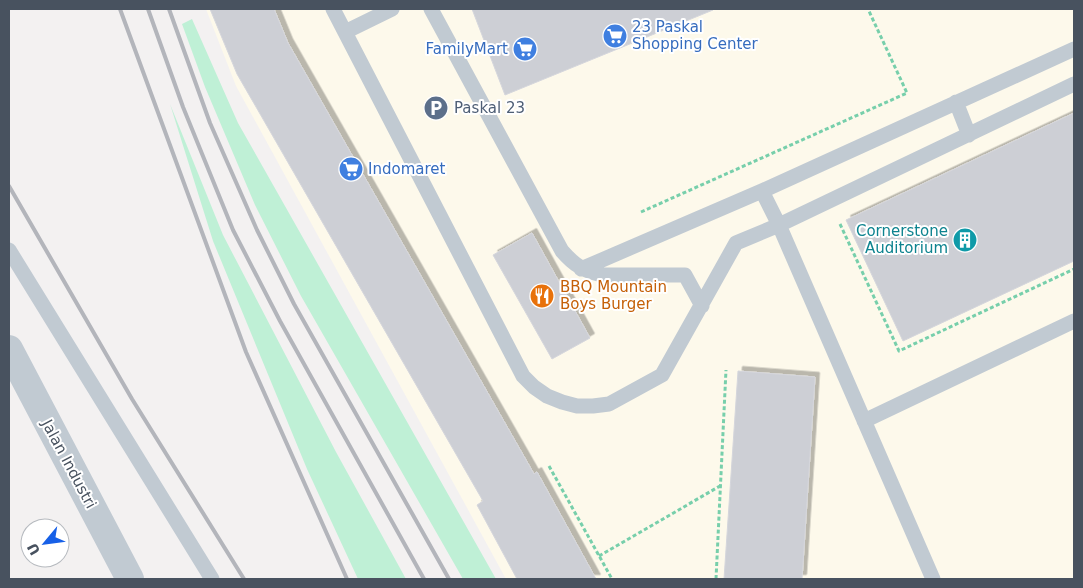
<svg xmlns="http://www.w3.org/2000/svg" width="1083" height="588" font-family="'DejaVu Sans',sans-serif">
	<defs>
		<filter id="shadow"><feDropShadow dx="4.5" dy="-4.5" stdDeviation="0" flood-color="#0004"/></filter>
	</defs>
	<rect width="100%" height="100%" fill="#f3f1f1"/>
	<path fill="#fdf9eb" d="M206 9H1074V579H506L236 86Z"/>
	<path fill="#bff0d6" d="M192 19 238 123 496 579H463L301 296 255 205 205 87 182 24Z
		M170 104 223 235 336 452 406 579H358L307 469 213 241Z"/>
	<path fill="#cdcfd5" stroke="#d5d6dc" filter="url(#shadow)" d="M210 9H274L288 43 534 474 537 472 596 579H517L477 505 483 501 237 74Z
		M472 9H713V10L505 95Z
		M1074 113V261L903 341 846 220Z
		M532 233 590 338 552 359 493 255Z
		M738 371 815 377 802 579H724Z"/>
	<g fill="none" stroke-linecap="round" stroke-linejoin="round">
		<path stroke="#77cfab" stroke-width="3" stroke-dasharray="4 2.5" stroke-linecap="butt" d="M641 212 907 93 868 9
			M840 224 899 351 1074 269
			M549 466 612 579
			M599 556 720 486
			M716 579 726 370"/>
		<path stroke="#c1cad2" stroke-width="15" d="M333 9 523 376 534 387 547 396 562 402 577 406H593L609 404 662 375 736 243 779 225 1074 84
			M431 9 562 251C574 265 585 272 603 275H685L702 306
			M345 32 392 9
			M956 102 969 135
			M762 191 779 225 933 579
			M9 250 212 579
			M581 269 762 191 1074 49
			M864 421 1074 321"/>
		<path stroke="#c1cad2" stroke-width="28" d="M9 349 130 579"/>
		<path stroke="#b3b5bb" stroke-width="4" d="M120 9 246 352 347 579
			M148 9 183 107 233 230 280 321 424 579
			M169 9 210 123 257 230 294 304 449 579
			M9 186 132 399 244 579"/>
	</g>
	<defs>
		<symbol id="supermarket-disc" viewBox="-11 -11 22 22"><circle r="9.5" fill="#3f7fe0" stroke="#fff"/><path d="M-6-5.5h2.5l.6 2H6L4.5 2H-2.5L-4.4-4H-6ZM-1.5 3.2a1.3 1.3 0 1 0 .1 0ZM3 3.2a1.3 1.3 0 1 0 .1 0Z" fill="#fff"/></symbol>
		<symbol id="parking-disc" viewBox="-11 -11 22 22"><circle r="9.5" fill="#5c6f8a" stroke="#fff"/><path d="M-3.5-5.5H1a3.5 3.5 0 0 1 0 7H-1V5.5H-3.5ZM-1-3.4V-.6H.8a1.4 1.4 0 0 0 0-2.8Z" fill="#fff"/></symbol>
		<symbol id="building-disc" viewBox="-11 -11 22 22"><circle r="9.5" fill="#0f9aa8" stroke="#fff"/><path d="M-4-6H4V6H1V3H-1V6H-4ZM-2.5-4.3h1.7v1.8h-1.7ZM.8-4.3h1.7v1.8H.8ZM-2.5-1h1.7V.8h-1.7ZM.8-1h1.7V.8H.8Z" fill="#fff"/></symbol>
		<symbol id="restaurant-disc" viewBox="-11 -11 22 22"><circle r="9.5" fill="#e8710a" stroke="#fff"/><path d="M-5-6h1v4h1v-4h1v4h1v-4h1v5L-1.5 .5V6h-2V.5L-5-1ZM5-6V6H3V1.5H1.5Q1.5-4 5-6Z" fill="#fff"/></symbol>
	</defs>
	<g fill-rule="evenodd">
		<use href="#supermarket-disc" x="601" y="22" width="28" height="28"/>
		<use href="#supermarket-disc" x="511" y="35" width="28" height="28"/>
		<use href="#parking-disc" x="422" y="94" width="28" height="28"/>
		<use href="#supermarket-disc" x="337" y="155" width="28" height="28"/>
		<use href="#building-disc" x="951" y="226" width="28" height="28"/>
		<use href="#restaurant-disc" x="528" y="282" width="28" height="28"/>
	</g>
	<g text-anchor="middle" stroke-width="4" stroke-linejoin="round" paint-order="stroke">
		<g font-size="15" fill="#366cbe" stroke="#fff" text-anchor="start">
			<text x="632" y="32">23 Paskal<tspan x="632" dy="17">Shopping Center</tspan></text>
			<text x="508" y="54" text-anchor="end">FamilyMart</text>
			<text x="368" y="174">Indomaret</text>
		</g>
		<g font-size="15" fill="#4e5e75" stroke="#fff" text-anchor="start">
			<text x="454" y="113">Paskal 23</text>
		</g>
		<g font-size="15" fill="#0d838f" stroke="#fff" text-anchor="end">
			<text x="948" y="236">Cornerstone<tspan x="948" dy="17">Auditorium</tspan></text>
		</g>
		<g font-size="15" fill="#c56008" stroke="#fff" text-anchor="start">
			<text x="560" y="292">BBQ Mountain<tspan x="560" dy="17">Boys Burger</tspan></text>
		</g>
		<g font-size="15" fill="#48525f" stroke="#fff">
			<text transform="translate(69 464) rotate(62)" y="5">Jalan Industri</text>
		</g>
	</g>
	<rect width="1083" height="588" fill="none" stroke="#48525f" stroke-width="20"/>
	<g transform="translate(45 543) rotate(241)"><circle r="24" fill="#ffffff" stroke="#b6babf"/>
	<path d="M0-4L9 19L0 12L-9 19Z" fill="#1760e7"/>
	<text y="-8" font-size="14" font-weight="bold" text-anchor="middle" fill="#48525f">U</text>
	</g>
</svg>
